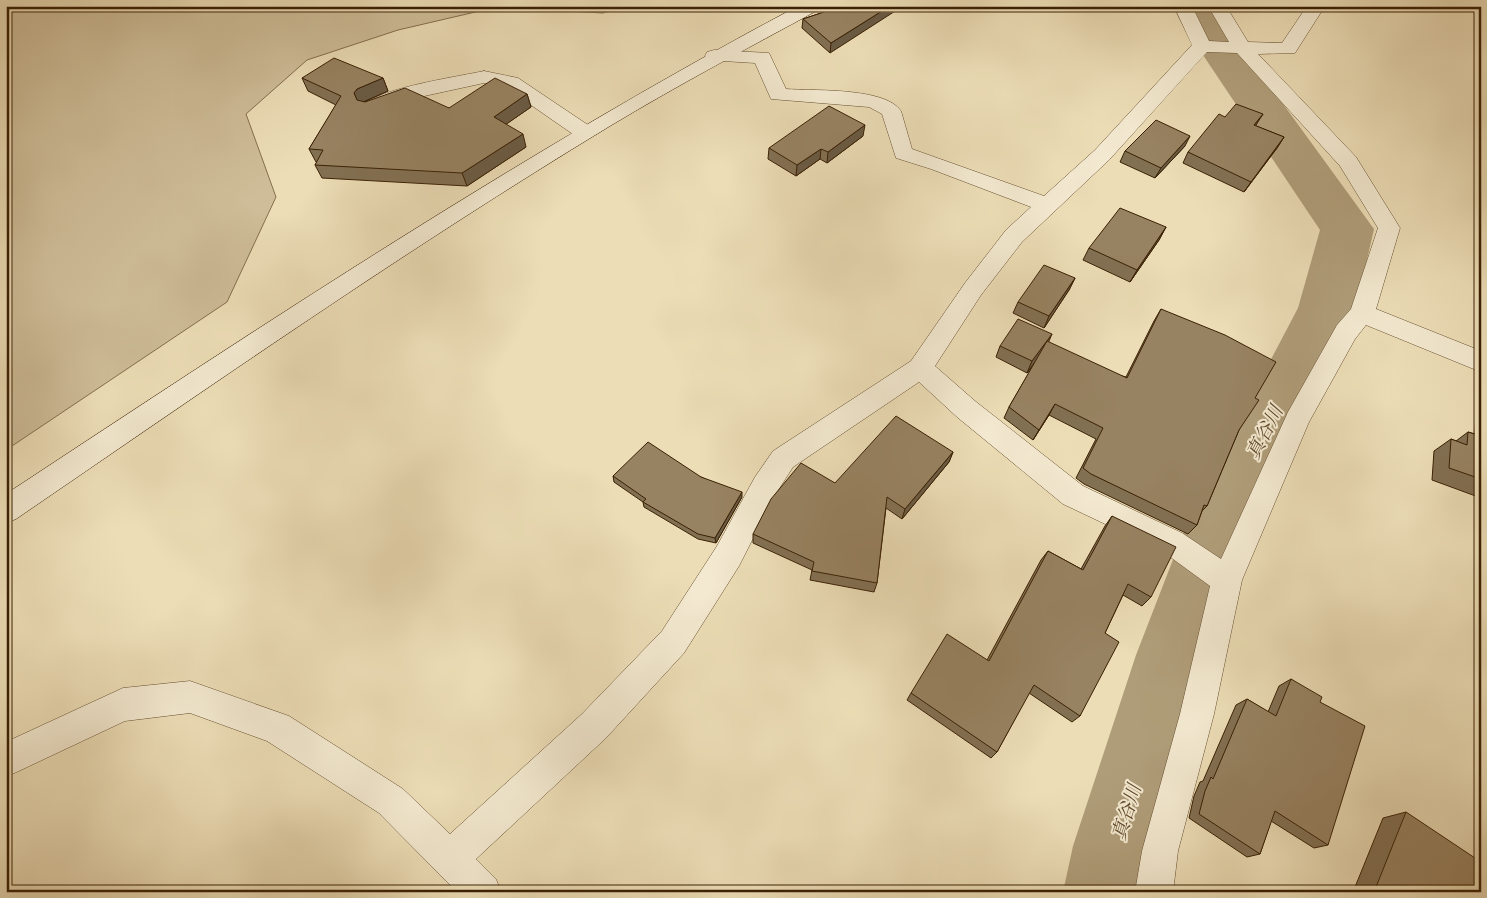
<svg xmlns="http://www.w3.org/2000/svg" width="1487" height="898" font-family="'Libre Caslon Text','Noto Serif JP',serif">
	<rect width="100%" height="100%" fill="#ecddb6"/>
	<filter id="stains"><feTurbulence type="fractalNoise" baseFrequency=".004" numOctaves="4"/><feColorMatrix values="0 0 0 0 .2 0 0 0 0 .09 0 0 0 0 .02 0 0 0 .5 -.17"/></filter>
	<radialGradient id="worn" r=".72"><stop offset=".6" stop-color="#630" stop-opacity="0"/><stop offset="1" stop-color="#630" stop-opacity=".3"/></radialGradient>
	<path fill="#cebd98" stroke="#846e4e" d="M6 6H621L603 13 497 7 398 30 307 60 246 114 276 197 227 302 6 450Z"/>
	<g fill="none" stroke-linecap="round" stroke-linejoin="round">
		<path fill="#af9d79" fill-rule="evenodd" d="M1180 6H1222L1246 53 1374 229 1356 308 1261 508 1212 655 1159 846 1151 892H1063L1073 846 1136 655 1193 508 1298 308 1320 230 1203 55Z"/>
		<defs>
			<path id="street" d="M1174 6H1192L1209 41 1229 42 1208 6H1226L1248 42 1282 43 1307 6H1325L1295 53 1258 54 1356 157 1400 228 1376 309 1481 351V372L1366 325 1355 339 1309 422 1242 580 1214 714 1178 851 1173 892H1135L1142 851 1180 714 1210 586 1162 551 1063 504 957 417 919 382 793 467 775 495 739 566 684 653 606 738 476 859 496 879 501 892H457L379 813 267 741 190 713 125 721 6 777V742L123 688 190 681 289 716 403 789 450 834 582 714 662 631 717 546 755 477 773 451 911 361 965 283 1006 230 1031 207 931 169 896 158 882 114 869 107 771 99 755 63 707 60 705 56 707 52 714 50 769 53 786 89C813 91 885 87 901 111L912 149 1044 196 1095 150 1192 45ZM1207 52 1237 53 1340 166 1378 228 1351 309 1337 325 1288 412 1221 559 1182 533 1083 486 975 401 935 366 981 295 1022 242 1109 160Z
				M484 71 518 78 591 127 594 132 591 137 584 138 577 137 505 87 484 83 406 100 378 110 371 108 368 104C379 88 462 76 484 71Z"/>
			<path id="secondary" d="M798 6H821L818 10C748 48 678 85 610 126 407 249 212 385 16 519L6 523V494C267 322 522 153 798 6Z"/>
		</defs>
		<use href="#street" stroke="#664f30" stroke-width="1"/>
		<use href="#secondary" stroke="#3a2004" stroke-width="1"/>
		<use href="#street" fill="#f3e9d0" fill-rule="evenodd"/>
		<use href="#secondary" fill="#f3e9d0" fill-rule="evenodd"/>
	</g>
	<path fill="#827053" stroke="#3a2004" d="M842 6 830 53 802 28 803 19Z
		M302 78H383L388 91 364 102 449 108 527 94 531 107 506 124 526 147 467 186 322 178 315 165 317 162H316L309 149 336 105 308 91Z
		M1225 117 1256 126 1284 137 1277 148 1244 192 1183 163 1188 152Z
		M863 136 827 163 820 159 796 176 768 159 769 148Z
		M1185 146 1155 178 1120 162 1125 151Z
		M1166 227 1159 240 1130 282 1083 260 1089 248Z
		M1075 278 1069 290 1044 328 1013 313 1018 302Z
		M1161 309 1255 398 1239 430 1207 506 1202 511 1197 525 1188 534 1084 484 1076 478 1096 439 1049 415 1033 440 1004 418 1009 407 1037 359 1027 373 996 357 1000 346 1126 377 1154 321Z
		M1481 408V498L1432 480 1434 451 1451 439 1456 441 1468 432 1475 434 1476 412Z
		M953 452 949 462 902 519 886 508 877 583 874 592 810 580 812 570 753 543V534L835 483Z
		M613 476 701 477 742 497 716 543 698 539 644 507 643 502 614 482Z
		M1112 516 1151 597 1142 606 1123 595 1105 633 1080 716 1072 722 1029 693 997 752 991 758 907 700 911 693 987 660 1041 560 1048 551 1081 569 1105 526Z
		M1291 679 1320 702 1328 845 1314 848 1271 821 1260 854 1247 857 1189 818 1194 796 1200 782 1203 781 1236 705 1247 699 1268 712 1279 686Z
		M1406 812 1481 892H1353L1383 818Z"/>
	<path fill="#6a5b44" stroke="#3a2004" d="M890 6H903L830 53 831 43Z
		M383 78 388 91 363 102 360 107 354 93 357 89Z
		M527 94 531 107 498 130 494 117Z
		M1263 114 1256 125 1248 136 1254 125Z
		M865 125 863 136 827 163 828 152Z
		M523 134 526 147 467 186 462 173Z
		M1190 136 1185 146 1155 178 1161 168Z
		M1284 137 1277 148 1244 192 1251 182Z
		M821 149 820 159 796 176 797 165Z
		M1166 227 1159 240 1130 282 1137 270Z
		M1075 278 1069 290 1044 328 1049 316Z
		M1052 334 1047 346 1027 373 1032 361Z
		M1055 404 1049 415 1033 440 1039 430Z
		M953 452 949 462 902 519 905 509Z
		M742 492V497L716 543 715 538Z"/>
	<path fill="#978261" stroke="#3a2004" d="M842 6H890L831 43 803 19Z
		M334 58 383 78 357 89 354 93 357 100 365 102 405 88 449 108 495 78 527 94 494 117 523 134 462 173 315 165 323 150 309 149 341 96 302 78Z
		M1236 104 1263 114 1254 125 1284 137 1251 182 1188 152 1219 114 1225 117Z
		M829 106 865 125 828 152 821 149 797 165 769 148Z
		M1156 120 1190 136 1161 168 1125 151Z
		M1120 208 1166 227 1137 270 1089 248Z
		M1044 265 1075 278 1049 316 1018 302Z
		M1161 309 1225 335 1276 362 1255 398 1259 400 1239 430 1207 506 1204 505 1197 525 1091 474 1083 468 1103 428 1055 404 1039 430 1009 407 1047 341 1127 378Z
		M1018 319 1052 334 1032 361 1000 346Z
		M896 416 953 452 905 509 887 497 877 583 812 571 814 562 753 534 771 499 801 463 835 483Z
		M1468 432 1481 436V479L1449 468 1451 439 1467 445Z
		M648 442 701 477 742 492 715 538 698 534 643 502 646 499 613 476Z
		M1112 516 1176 547 1151 597 1128 584 1105 633 1119 642 1080 716 1034 685 997 752 911 693 947 634 989 661 1048 551 1083 570Z
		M1291 679 1322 697 1320 702 1365 726 1328 845 1275 811 1260 854 1199 814 1205 791 1211 777 1213 779 1247 699 1276 716Z
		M1406 812 1481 862V892H1374Z"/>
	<g text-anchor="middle" stroke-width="4" stroke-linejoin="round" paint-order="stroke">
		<g font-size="19" font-style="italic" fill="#634c2d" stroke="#f3e9d0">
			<text transform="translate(1264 432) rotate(-63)" y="7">真谷川</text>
			<text transform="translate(1126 812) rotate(-73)" y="7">真谷川</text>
		</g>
	</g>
	<rect width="1487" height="898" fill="none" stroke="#ecddb6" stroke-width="25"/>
	<rect x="8" y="8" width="1472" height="883" fill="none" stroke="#3a2004" stroke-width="2.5"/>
	<rect x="12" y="12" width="1462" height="873" fill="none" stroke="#3a2004"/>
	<rect width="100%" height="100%" filter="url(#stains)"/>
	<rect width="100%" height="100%" fill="url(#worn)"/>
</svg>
